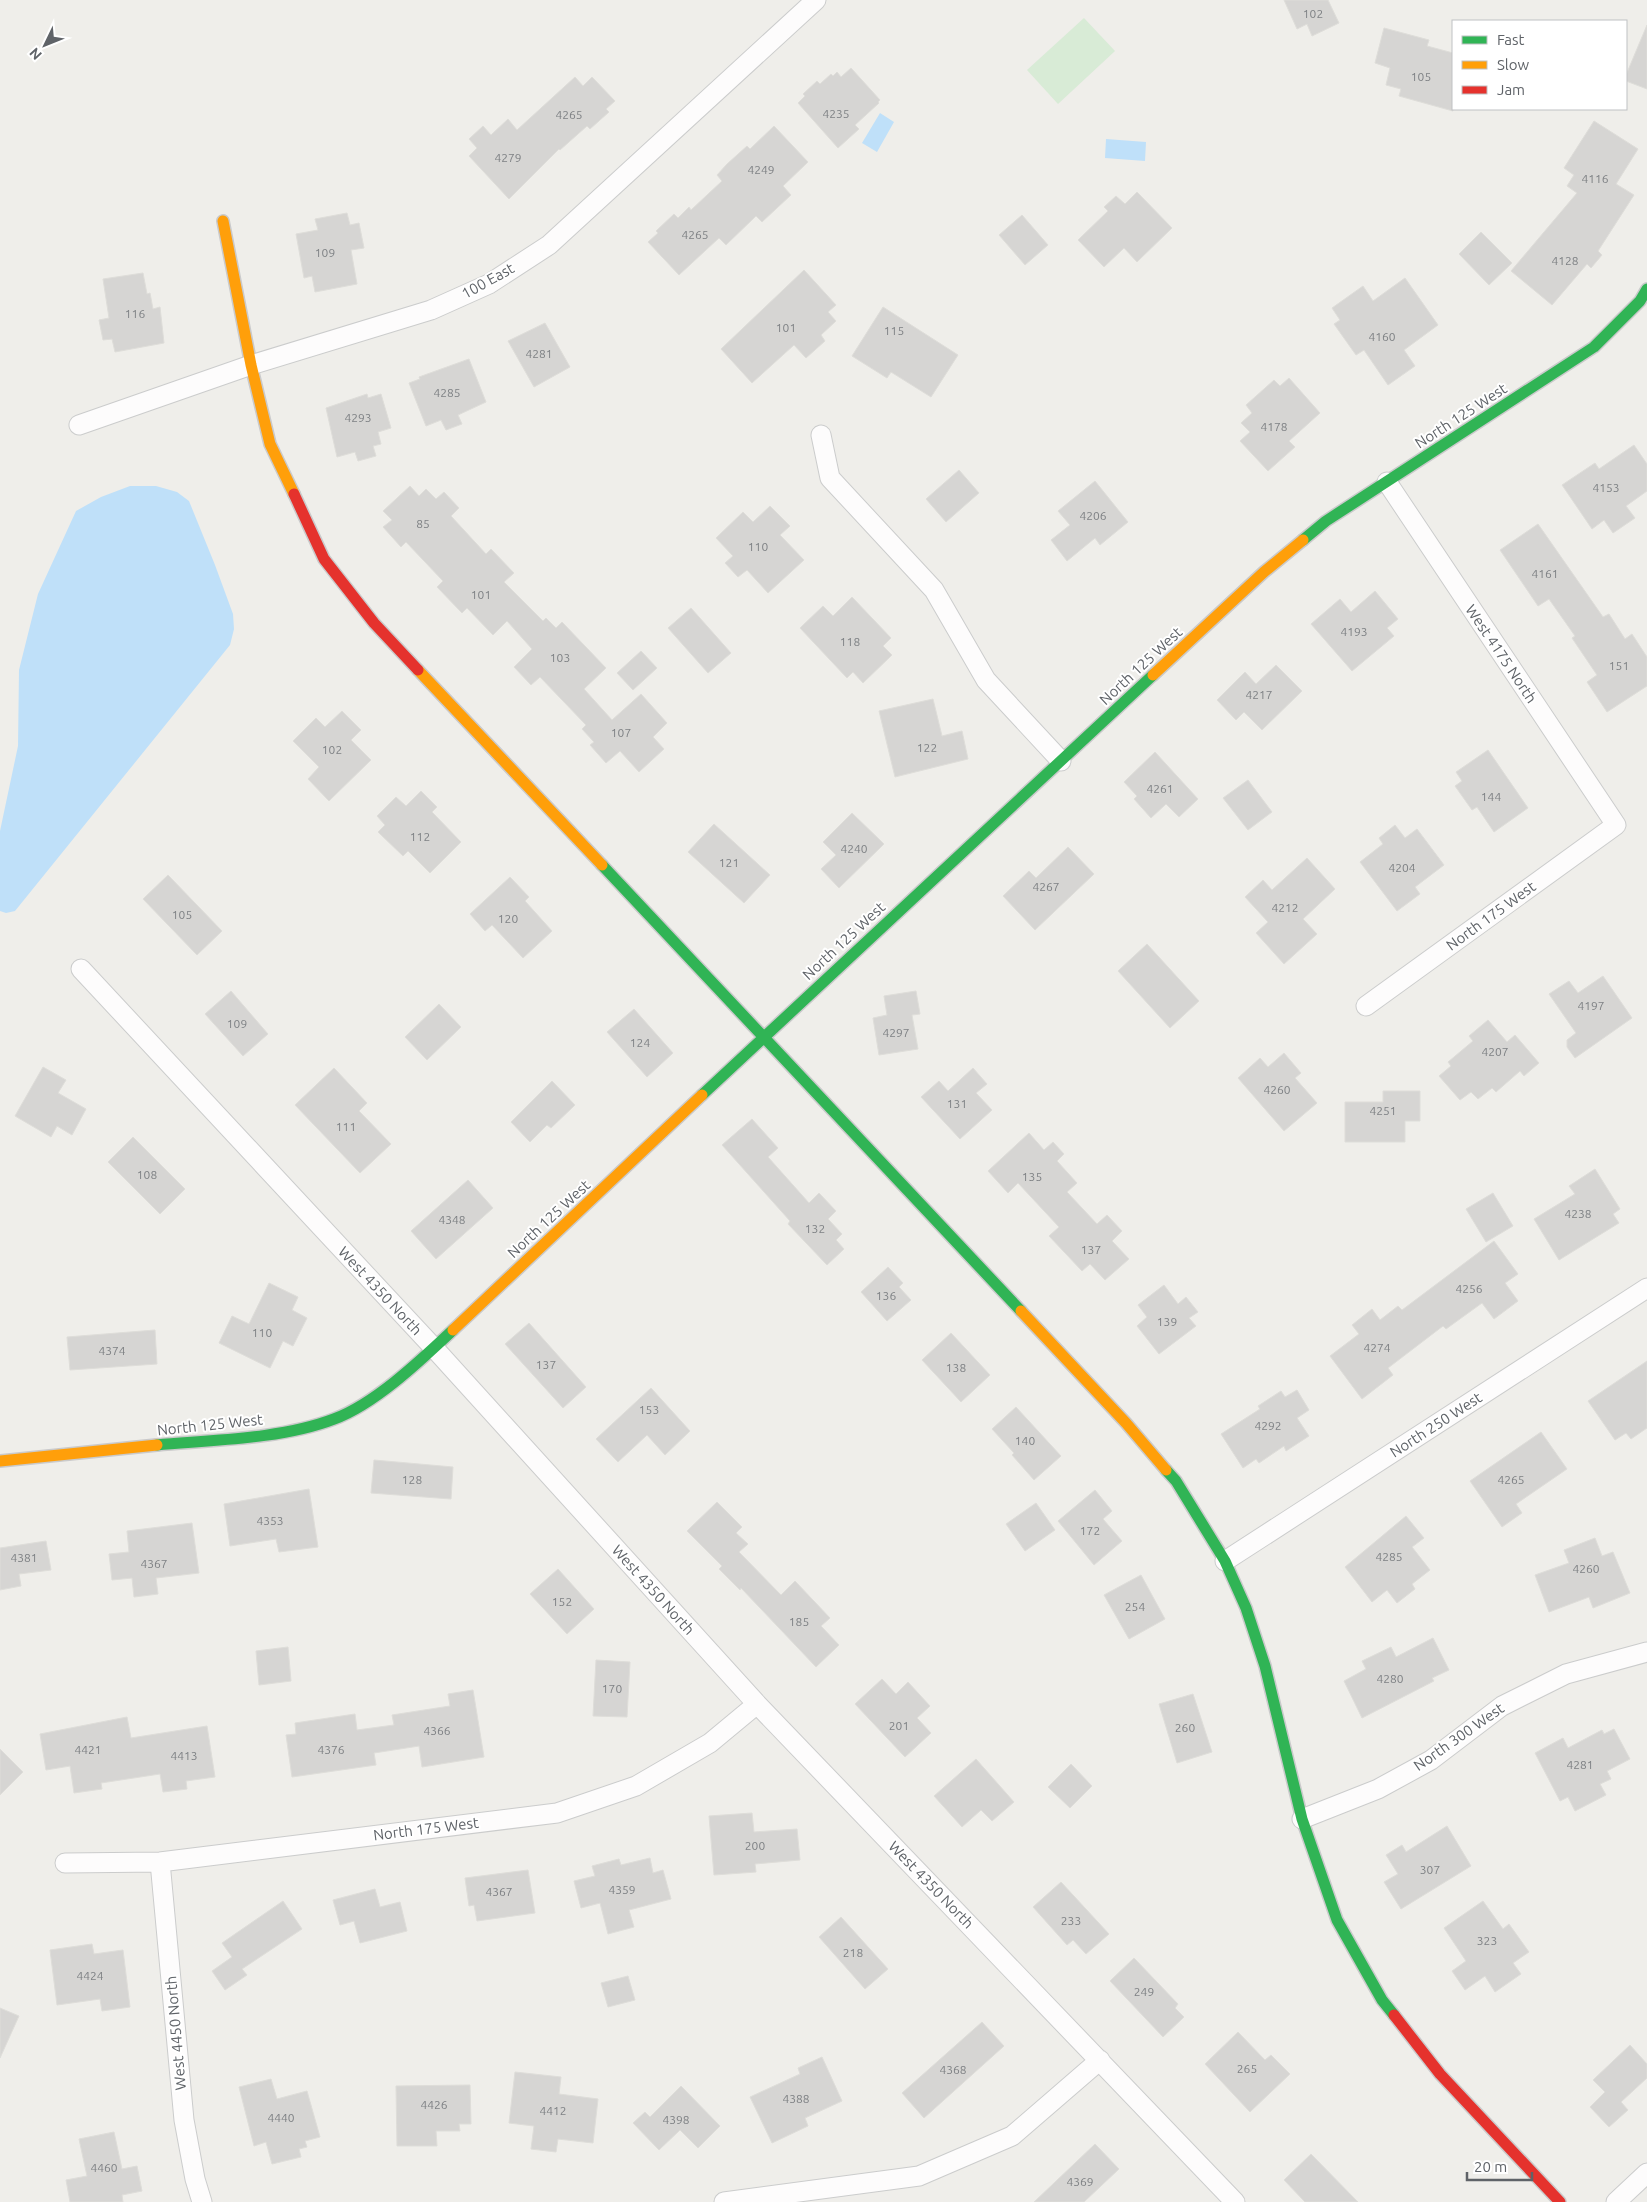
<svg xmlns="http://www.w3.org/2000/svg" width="1647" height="2202" font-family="Ubuntu,sans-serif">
	<rect width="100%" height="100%" fill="#efeeea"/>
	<path fill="#d8ebd6" d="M1084 18 1115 51 1058 104 1027 70Z"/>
	<path fill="#bfe0f9" d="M880 113 894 122 877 152 862 143Z
		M1106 139 1146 142 1145 161 1105 158Z
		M130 486H156L177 492 189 501 215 565 233 614 234 629 230 645 15 911 6 913 0 911V831L18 746 19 670 38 594 76 511 101 497Z"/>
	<path fill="#d6d5d3" stroke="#deddd9" d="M1284 0H1328L1339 23 1312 36 1307 24 1297 29Z
		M1647 25V89L1626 81V75Z
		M1384 28 1429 40 1427 46 1453 53V111L1399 96 1401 89 1386 85 1390 68 1375 63Z
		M851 68 880 100 878 102 879 103 855 125 859 129 838 148 798 103 805 96 803 94 817 81 820 84 831 74 833 76 837 72 841 77Z
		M575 77 583 86 592 77 615 101 606 109 609 112 590 129 587 126 560 150 559 149 509 199 469 156 477 148 469 139 483 126 491 135 508 119 517 130Z
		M1594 121 1638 149 1616 184 1634 195 1598 251 1602 255 1591 268 1587 264 1552 305 1511 271 1577 193 1567 186 1574 175 1564 168Z
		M774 126 808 162 783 186 791 195 762 222 756 216 726 245 719 238 679 275 648 242 658 233 656 231 674 214 678 218 689 207 691 210 722 181 717 175 727 164 747 146 750 149Z
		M1137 192 1172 228 1137 262 1124 248 1104 267 1078 240 1108 211 1104 207 1116 196 1125 204Z
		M347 213 350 225 359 223 364 248 351 250 357 284 315 292 312 276 304 278 296 234 318 230 315 219Z
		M1022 215 1048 245 1025 265 999 235Z
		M1481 232 1512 263 1489 285 1459 254Z
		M804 270 836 305 828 312 836 321 821 335 825 341 806 358 794 345 752 383 721 349Z
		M143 273 147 294 150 293 153 309 160 307 164 343 115 352 112 339 103 340 99 320 109 318 103 279Z
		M1405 278 1438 325 1404 350 1415 366 1388 385 1364 350 1356 355 1334 324 1340 320 1332 308 1363 286 1373 301Z
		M883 307 958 355 931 397 891 372 887 378 852 356Z
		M545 323 570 367 534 387 508 341Z
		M469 359 486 402 458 415 462 424 446 430 441 420 426 426 409 383 420 379 419 377Z
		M1289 378 1320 413 1289 441 1295 447 1268 471 1240 441 1250 432 1241 423 1252 413 1246 405 1274 380 1280 386Z
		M367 394 368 398 381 394 391 428 378 432 381 444 373 446 376 456 358 461 355 452 337 457 326 408Z
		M1634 445 1647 464V491L1626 506 1635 518 1613 533 1604 520 1592 529 1562 485 1595 463 1599 469Z
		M959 470 979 493 946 522 926 499Z
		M1095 481 1128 522 1100 545 1095 538 1067 561 1051 540 1070 525 1058 511Z
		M410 486 419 496 426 489 436 499 444 492 459 508 451 516 486 554 491 549 514 573 504 582 543 621 546 618 556 628 562 622 606 668 584 689 612 720 641 694 667 723 653 737 664 749 639 772 620 751 606 763 590 745 594 742 582 729 586 725 540 677 531 685 514 667 532 649 507 621 493 635 467 608 462 613 437 587 443 581 406 542 401 547 383 527 392 520 383 511Z
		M770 506 790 526 780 535 804 560 768 593 747 570 738 577 725 563 733 556 716 538 743 512 753 522Z
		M1538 524 1603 617 1609 614 1625 639 1632 634 1647 657V686L1607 712 1587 682 1597 675 1572 638 1575 636 1549 599 1538 606 1500 550Z
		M1375 591 1398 619 1387 628 1394 636 1352 671 1311 624 1340 599 1351 612Z
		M852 597 891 638 883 646 892 655 863 683 853 672 847 678 800 628 823 606 833 616Z
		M691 608 731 653 708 673 668 628Z
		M641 651 657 668 633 690 617 673Z
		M1276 665 1302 691 1262 730 1244 712 1236 720 1217 700 1245 672 1256 684Z
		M933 699 942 736 962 731 968 759 895 777 879 711Z
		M342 711 361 730 351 740 371 760 329 801 308 779 319 767 293 741 316 718 325 727Z
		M1488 750 1528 808 1494 832 1477 807 1472 810 1455 786 1462 781 1456 772Z
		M1155 752 1198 799 1179 817 1166 804 1151 818 1134 799 1137 796 1124 782Z
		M1248 780 1272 812 1248 830 1223 798Z
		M421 791 437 807 432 812 461 842 430 873 408 851 403 856 378 832 385 825 377 816 396 797 406 806Z
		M852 813 884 844 839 888 821 869 836 855 823 842Z
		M714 824 770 875 744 903 688 852Z
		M1395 825 1405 838 1417 829 1444 865 1415 887 1420 894 1397 911 1360 862 1383 844 1379 838Z
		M1068 847 1094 874 1035 930 1003 896 1029 871 1036 878Z
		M1307 858 1335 889 1303 919 1317 934 1284 964 1256 933 1268 922 1245 897 1263 880 1272 890Z
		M168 875 222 931 197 955 143 899Z
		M510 877 529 897 525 901 552 931 523 958 492 925 485 931 470 914Z
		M1147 944 1199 1001 1170 1028 1118 971Z
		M1603 976 1632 1018 1575 1058 1567 1047V1040L1576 1033 1549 994 1569 981 1578 993Z
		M231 991 268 1034 243 1056 205 1014Z
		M916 991 920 1014 912 1015 918 1049 879 1055 873 1018 887 1015 884 996Z
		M439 1004 461 1027 427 1060 405 1037Z
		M634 1009 673 1053 647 1077 607 1032Z
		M1488 1020 1507 1042 1515 1035 1539 1063 1524 1076 1520 1071 1496 1092 1492 1088 1478 1099 1471 1092 1460 1100 1439 1076 1451 1066 1448 1062 1473 1041 1469 1036Z
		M1284 1053 1301 1073 1295 1078 1317 1103 1284 1131 1238 1078 1260 1058 1268 1067Z
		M43 1067 66 1080 58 1093 86 1109 72 1135 57 1126 51 1137 15 1116Z
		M334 1068 367 1103 359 1111 391 1144 360 1173 295 1105Z
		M973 1068 987 1084 976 1093 992 1110 960 1139 921 1097 939 1081 948 1091Z
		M552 1081 575 1105 551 1128 547 1125 530 1142 511 1122Z
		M1383 1091H1420V1121H1405V1142H1345V1102H1383Z
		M752 1119 778 1148 768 1157 809 1203 819 1193 836 1211 828 1219 842 1234 836 1240 844 1249 827 1265 788 1224 790 1221 722 1145Z
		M1029 1133 1044 1150 1053 1142 1064 1154 1057 1161 1077 1183 1067 1192 1097 1224 1107 1215 1122 1231 1112 1241 1129 1259 1105 1280 1090 1264 1082 1271 1049 1236 1059 1227 1018 1183 1008 1193 988 1171Z
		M133 1137 185 1189 160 1214 108 1162Z
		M1595 1169 1620 1209 1613 1214 1619 1223 1559 1260 1534 1219 1575 1194 1569 1186Z
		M468 1180 493 1208 436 1259 411 1231Z
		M1493 1193 1513 1226 1486 1242 1466 1209Z
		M1494 1241 1518 1274 1505 1283 1518 1301 1494 1319 1482 1303 1446 1329 1443 1326 1388 1368 1393 1375 1362 1399 1330 1356 1359 1334 1352 1325 1372 1309 1380 1320 1398 1306 1402 1310Z
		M888 1267 903 1283 899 1287 911 1300 887 1321 861 1292Z
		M269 1283 298 1297 292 1310 307 1318 293 1346 283 1341 270 1368 219 1343 232 1316 249 1324Z
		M1164 1285 1178 1304 1186 1297 1198 1312 1189 1318 1196 1326 1159 1354 1137 1326 1147 1317 1138 1305Z
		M529 1323 586 1387 563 1408 505 1344Z
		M155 1330 157 1364 70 1370 67 1337Z
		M951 1333 990 1375 961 1402 922 1360Z
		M1647 1361V1428L1631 1439 1626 1433 1615 1440 1588 1401Z
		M651 1388 690 1431 665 1455 647 1435 618 1462 596 1439Z
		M1297 1390 1309 1410 1297 1418 1309 1436 1286 1451 1284 1446 1259 1463 1256 1459 1243 1468 1221 1434 1260 1409 1258 1406 1281 1391 1285 1397Z
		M1016 1407 1061 1456 1034 1480 1012 1455 1014 1453 992 1429Z
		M1541 1432 1567 1469 1516 1504 1522 1513 1502 1527 1470 1481Z
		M374 1460 453 1467 451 1499 371 1493Z
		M309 1489 318 1547 279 1552 276 1539 230 1546 224 1504Z
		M1095 1490 1112 1511 1103 1519 1122 1541 1094 1565 1058 1521Z
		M717 1502 742 1527 736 1533 748 1544 739 1552 781 1595 795 1581 830 1618 821 1626 839 1645 816 1667 741 1588 740 1590 719 1569 722 1566 687 1531Z
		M1036 1503 1055 1530 1025 1551 1006 1524Z
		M1406 1516 1424 1538 1412 1547 1430 1570 1412 1584 1415 1589 1397 1603 1387 1590 1372 1602 1345 1567Z
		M192 1523 199 1573 156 1578 158 1594 134 1597 132 1578 112 1580 109 1554 129 1552 127 1531Z
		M1595 1538 1602 1556 1613 1552 1630 1593 1593 1608 1589 1597 1549 1612 1535 1575 1569 1563 1564 1550Z
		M46 1541 51 1570 19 1574 21 1586 0 1590V1548Z
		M558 1569 594 1609 567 1634 530 1594Z
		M1141 1575 1165 1619 1129 1639 1104 1595Z
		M1433 1638 1449 1670 1432 1678 1434 1681 1362 1718 1344 1681 1366 1669 1362 1661 1391 1647 1396 1657Z
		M288 1647 291 1681 259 1685 256 1651Z
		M596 1660 630 1662 627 1717 593 1716Z
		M882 1679 896 1694 908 1682 930 1706 917 1718 931 1733 905 1757 855 1704Z
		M473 1690 484 1757 422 1767 419 1746 374 1753 376 1765 292 1777 286 1735 296 1734 295 1723 355 1714 357 1730 394 1725 392 1715 450 1706 448 1694Z
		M1193 1694 1212 1752 1177 1763 1159 1704Z
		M127 1717 131 1738 207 1726 215 1777 186 1781 187 1789 163 1792 160 1774 101 1783 102 1789 74 1793 70 1766 46 1770 40 1734Z
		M1614 1729 1630 1759 1607 1771 1611 1779 1600 1784 1606 1795 1575 1811 1568 1797 1560 1801 1535 1753 1563 1738 1568 1748 1602 1730 1604 1734Z
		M0 1749 23 1772 0 1795Z
		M976 1759 1014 1802 992 1821 981 1810 962 1827 934 1796Z
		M1071 1764 1092 1786 1070 1808 1048 1787Z
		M752 1813 754 1832 797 1829 800 1860 755 1864 756 1872 714 1875 709 1816Z
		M1447 1826 1471 1866 1401 1909 1384 1882 1398 1874 1386 1855 1402 1845 1406 1852Z
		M650 1858 653 1873 663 1870 671 1899 629 1910 634 1927 608 1934 600 1903 581 1908 574 1881 595 1876 592 1866 619 1859 621 1865Z
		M528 1870 535 1913 477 1921 474 1905 469 1906 465 1878Z
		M1061 1882 1109 1934 1086 1954 1073 1940 1067 1945 1033 1907Z
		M375 1889 380 1907 400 1902 407 1931 360 1943 354 1921 340 1925 333 1900Z
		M283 1901 302 1929 242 1969 247 1975 225 1990 212 1971 232 1957 222 1943Z
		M1483 1901 1503 1929 1509 1924 1529 1952 1513 1963 1521 1974 1495 1992 1485 1976 1465 1990 1452 1971 1466 1961 1444 1928Z
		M841 1917 888 1969 865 1989 819 1937Z
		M92 1944 94 1954 123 1950 130 2007 102 2011 100 1999 57 2005 50 1950Z
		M1134 1958 1178 2004 1175 2008 1184 2017 1163 2037 1110 1981Z
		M628 1976 635 2000 608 2007 601 1983Z
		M0 2008 19 2016 0 2058Z
		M982 2022 1004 2046 924 2118 902 2093Z
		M1238 2032 1265 2060 1271 2055 1290 2074 1250 2112 1205 2064Z
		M1630 2045 1647 2064V2078L1621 2102 1628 2110 1609 2127 1590 2107 1605 2092 1593 2080Z
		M822 2057 842 2101 805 2118 808 2126 772 2143 750 2097 800 2074 798 2068Z
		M515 2072 561 2077 559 2094 598 2099 593 2143 558 2139 556 2152 531 2149 534 2126 509 2123Z
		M271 2079 277 2099 307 2091 320 2137 305 2141 307 2147 299 2149 301 2157 272 2164 266 2142 254 2146 239 2087Z
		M470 2085 471 2124H459L460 2131H436L437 2146H397L396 2086Z
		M681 2086 720 2126 698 2148 680 2130 659 2150 633 2123 645 2112 650 2117Z
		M114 2132 122 2169 137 2166 142 2191 122 2195 123 2202H70L66 2180 87 2176 79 2139Z
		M1095 2144 1119 2169 1084 2202H1034Z
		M1311 2154 1358 2202H1305L1284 2180Z"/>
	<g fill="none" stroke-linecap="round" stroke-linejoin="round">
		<defs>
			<path id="street" d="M79 425 251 365 431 310 489 284 549 245 816 0
				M821 435 830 478 934 590 986 680 1061 761
				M81 969 434 1348 757 1704 1235 2202
				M1366 1006 1616 825 1387 482
				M1225 1561 1647 1288
				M1302 1819 1378 1789 1431 1760 1502 1706 1566 1674 1647 1652
				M160 1862 184 2120 195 2179 202 2202
				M65 1863 160 1862 557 1813 636 1786 710 1743 757 1704
				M724 2202 919 2176 1012 2136 1100 2060
				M1616 2202 1647 2173"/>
			<path id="fast" d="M1303 540 1326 521 1594 347 1640 301 1647 289
				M602 865 1021 1311
				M702 1095 1153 675
				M157 1445C213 1440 282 1439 334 1419 375 1404 421 1360 453 1330
				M1166 1470 1176 1481 1225 1561 1246 1608 1265 1666 1302 1819 1337 1920 1382 2000 1394 2015"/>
			<path id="slow" d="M223 221 251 365 270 444 294 494
				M418 670 602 865
				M1153 675 1264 572 1303 540
				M1021 1311 1126 1423 1166 1470
				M453 1330 702 1095
				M0 1461 157 1445"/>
			<path id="jam" d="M294 494 324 559 374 623 418 670
				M1394 2015 1440 2074 1560 2202"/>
		</defs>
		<use href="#street" stroke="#cbcccc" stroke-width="21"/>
		<use href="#fast" stroke="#cacacb" stroke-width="14"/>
		<use href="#slow" stroke="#cacacb" stroke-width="14"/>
		<use href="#jam" stroke="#cacacb" stroke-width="14"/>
		<use href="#street" stroke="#fdfcfc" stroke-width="19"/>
		<use href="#fast" stroke="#30b455" stroke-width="11"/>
		<use href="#slow" stroke="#ff9f0a" stroke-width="11"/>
		<use href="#jam" stroke="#e5322d" stroke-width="11"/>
	</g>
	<g text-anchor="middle" stroke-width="4" stroke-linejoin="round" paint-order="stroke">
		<g font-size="12" fill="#7e8184">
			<text x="1313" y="18">102</text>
			<text x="1421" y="81">105</text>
			<text x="836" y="118">4235</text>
			<text x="569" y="119">4265</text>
			<text x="508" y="162">4279</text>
			<text x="761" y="174">4249</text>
			<text x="1595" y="183">4116</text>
			<text x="695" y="239">4265</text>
			<text x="325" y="257">109</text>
			<text x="1565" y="265">4128</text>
			<text x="135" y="318">116</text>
			<text x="786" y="332">101</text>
			<text x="894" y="335">115</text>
			<text x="1382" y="341">4160</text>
			<text x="539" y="358">4281</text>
			<text x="447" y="397">4285</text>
			<text x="358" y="422">4293</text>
			<text x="1274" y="431">4178</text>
			<text x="1606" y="492">4153</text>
			<text x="1093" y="520">4206</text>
			<text x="423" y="528">85</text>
			<text x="758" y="551">110</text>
			<text x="1545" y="578">4161</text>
			<text x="481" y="599">101</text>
			<text x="1354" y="636">4193</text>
			<text x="850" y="646">118</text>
			<text x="560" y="662">103</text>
			<text x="1619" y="670">151</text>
			<text x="1259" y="699">4217</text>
			<text x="621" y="737">107</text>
			<text x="927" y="752">122</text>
			<text x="332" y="754">102</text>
			<text x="1160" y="793">4261</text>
			<text x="1491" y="801">144</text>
			<text x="420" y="841">112</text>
			<text x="854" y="853">4240</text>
			<text x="729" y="867">121</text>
			<text x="1402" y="872">4204</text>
			<text x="1046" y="891">4267</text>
			<text x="1285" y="912">4212</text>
			<text x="182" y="919">105</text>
			<text x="508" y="923">120</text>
			<text x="1591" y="1010">4197</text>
			<text x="237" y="1028">109</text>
			<text x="896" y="1037">4297</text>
			<text x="640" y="1047">124</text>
			<text x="1495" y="1056">4207</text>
			<text x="1277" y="1094">4260</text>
			<text x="957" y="1108">131</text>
			<text x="1383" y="1115">4251</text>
			<text x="346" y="1131">111</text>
			<text x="147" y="1179">108</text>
			<text x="1032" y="1181">135</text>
			<text x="1578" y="1218">4238</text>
			<text x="452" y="1224">4348</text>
			<text x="815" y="1233">132</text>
			<text x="1091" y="1254">137</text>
			<text x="1469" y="1293">4256</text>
			<text x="886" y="1300">136</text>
			<text x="1167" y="1326">139</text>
			<text x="262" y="1337">110</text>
			<text x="1377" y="1352">4274</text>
			<text x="112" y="1355">4374</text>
			<text x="546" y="1369">137</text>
			<text x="956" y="1372">138</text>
			<text x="649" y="1414">153</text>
			<text x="1268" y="1430">4292</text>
			<text x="1025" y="1445">140</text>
			<text x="412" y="1484">128</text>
			<text x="1511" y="1484">4265</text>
			<text x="270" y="1525">4353</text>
			<text x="1090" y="1535">172</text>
			<text x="1389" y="1561">4285</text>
			<text x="24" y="1562">4381</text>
			<text x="154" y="1568">4367</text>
			<text x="1586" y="1573">4260</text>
			<text x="562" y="1606">152</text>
			<text x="1135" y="1611">254</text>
			<text x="799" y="1626">185</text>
			<text x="1390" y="1683">4280</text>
			<text x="612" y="1693">170</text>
			<text x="899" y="1730">201</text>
			<text x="1185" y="1732">260</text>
			<text x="437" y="1735">4366</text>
			<text x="88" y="1754">4421</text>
			<text x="331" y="1754">4376</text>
			<text x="184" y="1760">4413</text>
			<text x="1580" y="1769">4281</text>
			<text x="755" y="1850">200</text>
			<text x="1430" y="1874">307</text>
			<text x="622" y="1894">4359</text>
			<text x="499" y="1896">4367</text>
			<text x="1071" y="1925">233</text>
			<text x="1487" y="1945">323</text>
			<text x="853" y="1957">218</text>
			<text x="90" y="1980">4424</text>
			<text x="1144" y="1996">249</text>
			<text x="1247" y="2073">265</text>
			<text x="953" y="2074">4368</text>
			<text x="796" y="2103">4388</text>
			<text x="434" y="2109">4426</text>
			<text x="553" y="2115">4412</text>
			<text x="281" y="2122">4440</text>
			<text x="676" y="2124">4398</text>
			<text x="104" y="2172">4460</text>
			<text x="1080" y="2186">4369</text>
		</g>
		<g font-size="15" fill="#5f6368" stroke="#fff">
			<text transform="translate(488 281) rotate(-29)" y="5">100 East</text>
			<text transform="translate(1461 416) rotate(-33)" y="5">North 125 West</text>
			<text transform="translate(1501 654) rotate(56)" y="5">West 4175 North</text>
			<text transform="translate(1141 666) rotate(-43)" y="5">North 125 West</text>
			<text transform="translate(1491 916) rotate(-36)" y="5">North 175 West</text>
			<text transform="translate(844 941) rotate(-43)" y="5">North 125 West</text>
			<text transform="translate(549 1219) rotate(-43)" y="5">North 125 West</text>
			<text transform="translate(380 1291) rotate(47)" y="5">West 4350 North</text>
			<text transform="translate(210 1425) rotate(-6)" y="5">North 125 West</text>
			<text transform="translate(1436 1425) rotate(-33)" y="5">North 250 West</text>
			<text transform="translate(653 1590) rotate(48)" y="5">West 4350 North</text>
			<text transform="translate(1459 1737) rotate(-35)" y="5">North 300 West</text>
			<text transform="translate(426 1829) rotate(-7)" y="5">North 175 West</text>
			<text transform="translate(931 1885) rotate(46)" y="5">West 4350 North</text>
			<text transform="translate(176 2033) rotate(-95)" y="5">West 4450 North</text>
		</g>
	</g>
	<rect x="1452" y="20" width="175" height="90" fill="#ffffff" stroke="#bfc1c3"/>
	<rect x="1462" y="36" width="25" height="8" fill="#30b455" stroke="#bfc1c3"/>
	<text x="1497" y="45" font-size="15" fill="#5f6368">Fast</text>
	<rect x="1462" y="61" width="25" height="8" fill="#ff9f0a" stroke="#bfc1c3"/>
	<text x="1497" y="70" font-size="15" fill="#5f6368">Slow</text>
	<rect x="1462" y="86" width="25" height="8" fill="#e5322d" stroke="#bfc1c3"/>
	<text x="1497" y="95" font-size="15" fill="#5f6368">Jam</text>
	<g transform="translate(45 45) rotate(227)" stroke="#ffffff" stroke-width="4" paint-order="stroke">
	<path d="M0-4L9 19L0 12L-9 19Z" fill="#5f6368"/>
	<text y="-8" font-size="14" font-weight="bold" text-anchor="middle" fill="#5f6368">N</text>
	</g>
	<path d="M1467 2172v8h65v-8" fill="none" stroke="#5f6368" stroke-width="2.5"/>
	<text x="1474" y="2172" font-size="15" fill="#5f6368" stroke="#ffffff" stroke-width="4" paint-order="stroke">20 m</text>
</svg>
